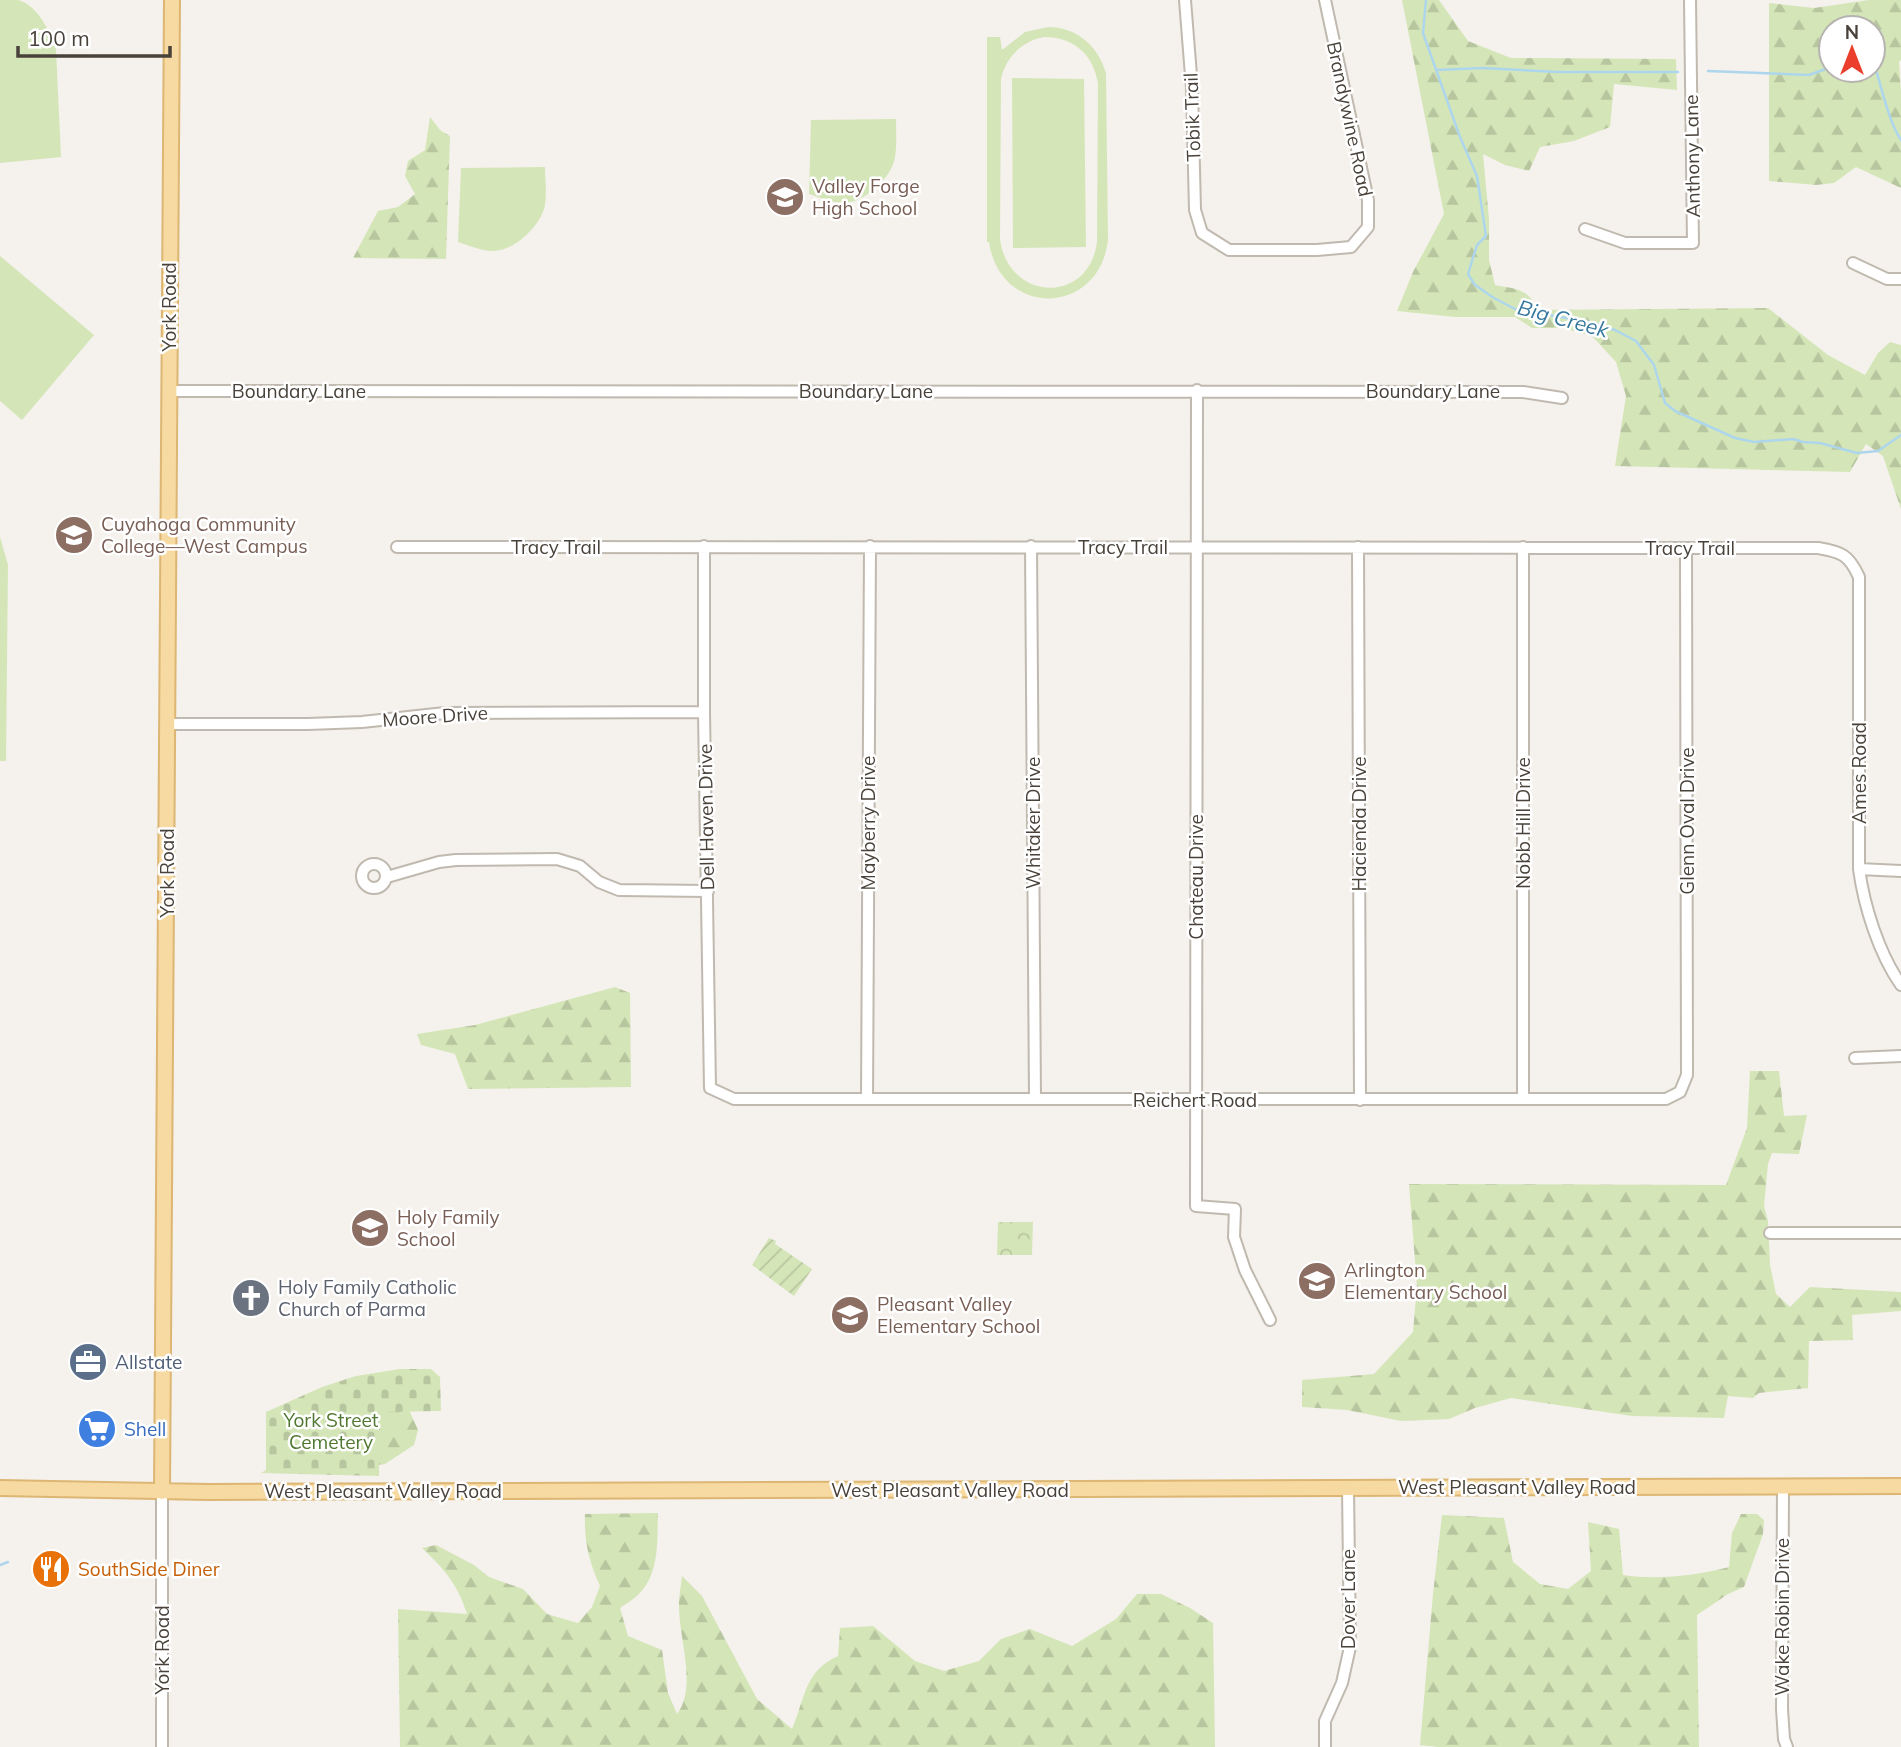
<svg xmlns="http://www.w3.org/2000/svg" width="1901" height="1747" font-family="Mulish,sans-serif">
	<defs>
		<pattern id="forest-firs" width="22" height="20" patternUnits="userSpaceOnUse" patternTransform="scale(1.75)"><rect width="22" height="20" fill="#d4e6b8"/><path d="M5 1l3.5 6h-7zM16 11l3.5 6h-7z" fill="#b8c69f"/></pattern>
		<pattern id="cemetery-stones" width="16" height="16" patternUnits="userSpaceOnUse" patternTransform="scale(1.75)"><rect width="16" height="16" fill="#d4e6b8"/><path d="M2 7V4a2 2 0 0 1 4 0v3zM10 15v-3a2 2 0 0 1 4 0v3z" fill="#b8c69f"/></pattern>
		<pattern id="park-crowns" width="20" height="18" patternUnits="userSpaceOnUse" patternTransform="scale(1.75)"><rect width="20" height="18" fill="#d4e6b8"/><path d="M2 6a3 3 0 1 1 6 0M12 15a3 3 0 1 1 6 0" fill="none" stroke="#b8c69f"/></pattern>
		<pattern id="garden-furrows" width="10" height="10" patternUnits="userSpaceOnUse" patternTransform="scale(1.75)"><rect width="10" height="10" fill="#d4e6b8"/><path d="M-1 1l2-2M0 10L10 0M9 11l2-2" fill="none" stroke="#b8c69f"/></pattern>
	</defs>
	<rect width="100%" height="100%" fill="#f5f1ec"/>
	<path fill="#d4e6b8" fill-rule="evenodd" d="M0 0C5 0 13 0 18 0 38 5 50 32 56 49L61 157 0 163Z
		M1048 27C1077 27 1098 46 1106 73L1108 240C1099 317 1000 318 989 242H987V37H1000L1002 50 1025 32ZM1044 37C1074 37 1094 55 1098 84L1097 242C1089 305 1008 302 1000 239L1001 79C1006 57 1022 41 1044 37Z
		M1012 78 1084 79 1086 247 1013 248Z
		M896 119C896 131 897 145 895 157 892 178 863 205 840 203 830 202 819 197 809 194L811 120Z
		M545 167C545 179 547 193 545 205 541 226 513 253 490 251 479 250 468 245 458 242L461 168Z
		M0 256 94 335 22 420 0 401Z
		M0 537 8 565 6 761H0Z"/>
	<path fill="url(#forest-firs)" fill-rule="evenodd" d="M1402 0H1439L1468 41 1511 58 1676 59 1677 90 1614 84 1610 127 1574 141 1540 147 1529 171 1505 165 1483 154 1489 219V260L1495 285C1517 289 1527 288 1538 310L1768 308 1828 355 1865 375 1878 353 1890 342 1901 345V509L1883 456 1866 444 1850 472 1615 466 1626 396 1616 362 1592 336 1562 328H1532L1515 317H1455L1397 311 1413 272 1444 214Z
		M1869 0H1901V60L1899 62 1901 92V188L1856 167 1834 183 1816 185 1769 181V3L1814 8ZM1831 28H1873V70H1831Z
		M430 117 440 130 450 136 446 259 353 258 378 211 398 207 415 194 405 176 408 161 425 150Z
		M615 987 630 993 631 1087 468 1089 455 1054 421 1045 417 1034 475 1025Z
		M1750 1071H1779L1784 1116 1807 1115 1799 1154 1772 1153 1768 1164 1764 1206 1768 1221 1770 1265 1776 1294 1790 1307 1810 1287 1901 1292V1311L1852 1315 1853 1340 1809 1341 1808 1388 1759 1393 1753 1398 1728 1396 1724 1418 1632 1416 1511 1398 1475 1408 1449 1419 1401 1421 1347 1410 1302 1407V1380L1374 1374 1413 1332 1417 1286 1409 1184 1726 1185 1747 1128Z
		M406 1403 418 1430 414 1445 385 1464 368 1467 291 1420Z
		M658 1513C657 1542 660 1573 638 1595 633 1600 625 1604 620 1608L628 1636 662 1650 668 1693 677 1714C698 1687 678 1636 679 1604 679 1595 681 1586 682 1576L702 1596 757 1699 792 1729C805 1699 804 1671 838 1656L840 1628 873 1626 915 1661 944 1671 979 1661 1001 1639 1030 1629 1072 1646 1116 1619 1137 1594H1161L1190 1608 1213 1623 1215 1747H400L398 1609 467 1614C457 1583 445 1570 422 1548L436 1545 474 1565 489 1577 523 1589 547 1614 578 1623 592 1607 600 1586C589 1562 584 1541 585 1514Z
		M1741 1514H1757L1764 1520 1763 1534 1744 1587 1728 1594 1697 1615 1699 1747H1438L1420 1745 1433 1594 1442 1515 1504 1518 1513 1562 1540 1584 1568 1589 1591 1571 1588 1522 1619 1529 1623 1575C1657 1580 1695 1576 1729 1567L1732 1533Z"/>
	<path fill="url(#cemetery-stones)" d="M400 1369H431L440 1377 441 1411 379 1412V1476L261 1473 266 1470V1412L322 1387 356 1376Z"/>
	<path fill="url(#park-crowns)" d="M998 1222H1033L1032 1255H997Z"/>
	<path fill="url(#garden-furrows)" d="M769 1238 776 1241 775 1244 812 1269 794 1296 752 1265Z"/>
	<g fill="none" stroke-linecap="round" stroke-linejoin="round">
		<path stroke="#add6ec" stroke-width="2.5" d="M1426 0 1423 33 1460 137 1477 176 1486 236 1477 245 1468 274 1475 285 1494 298 1515 309 1594 323 1615 330 1636 341 1654 365 1665 403 1675 411 1735 438 1754 442 1793 439 1803 442 1820 443 1857 453 1878 451 1901 435
			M1873 66 1875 67C1882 89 1889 122 1901 140
			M1436 70 1482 68 1558 72H1678
			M1708 71 1809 75 1831 67
			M0 1565 8 1562"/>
		<defs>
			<path id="minor" d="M1185 0 1192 88 1195 210 1202 233 1229 250H1317L1351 247 1368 227V200L1325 0
				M1585 229 1625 243H1693L1690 0
				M1853 263 1887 279H1901
				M1197 390 1196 1206 1235 1209 1234 1237 1245 1270 1270 1320
				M169 391 1523 392 1562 398
				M704 546V712L710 1088 734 1099H1666L1680 1092 1687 1075 1686 548
				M1031 546 1035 1099
				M397 547 1818 548C1842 552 1849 555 1859 577V869C1864 906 1879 954 1901 985
				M1358 547 1360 1100
				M1523 547V1099
				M167 724H308L362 722 445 713 704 712
				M362 876a12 12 0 1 1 24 0a12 12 0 1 1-24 0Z
				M1859 869 1901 871
				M387 877 439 862 456 860 557 859 580 866 599 882 619 890 708 891
				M1855 1058 1901 1056
				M867 1099 870 546
				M1770 1233H1901
				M1783 1486 1782 1709 1784 1739 1787 1747
				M162 1492V1747
				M1325 1747V1721L1342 1683 1350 1647 1348 1488"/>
			<path id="major" d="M0 1488 209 1492 1901 1486
				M162 1492 172 0"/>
		</defs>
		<use href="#minor" stroke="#c0b9af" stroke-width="14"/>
		<use href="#major" stroke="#dcb672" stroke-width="18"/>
		<use href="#minor" stroke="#fff" stroke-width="10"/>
		<use href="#major" stroke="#f7daa2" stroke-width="14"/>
	</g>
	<defs>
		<symbol id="school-disc" viewBox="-11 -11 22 22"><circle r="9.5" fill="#8d6e63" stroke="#fff"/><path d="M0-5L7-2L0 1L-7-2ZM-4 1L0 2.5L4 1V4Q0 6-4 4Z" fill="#fff"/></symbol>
		<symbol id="university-disc" viewBox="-11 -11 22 22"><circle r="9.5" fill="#8d6e63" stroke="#fff"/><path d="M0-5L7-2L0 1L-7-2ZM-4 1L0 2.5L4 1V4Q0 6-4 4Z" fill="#fff"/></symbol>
		<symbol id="church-disc" viewBox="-11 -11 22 22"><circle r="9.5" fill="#6b7280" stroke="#fff"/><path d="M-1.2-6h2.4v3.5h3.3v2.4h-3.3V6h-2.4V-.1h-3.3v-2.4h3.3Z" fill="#fff"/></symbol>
		<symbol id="office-disc" viewBox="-11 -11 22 22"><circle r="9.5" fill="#5c6f8a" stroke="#fff"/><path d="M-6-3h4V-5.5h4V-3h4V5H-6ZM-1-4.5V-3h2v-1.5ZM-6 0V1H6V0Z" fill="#fff"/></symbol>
		<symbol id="supermarket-disc" viewBox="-11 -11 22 22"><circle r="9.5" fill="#3f7fe0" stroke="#fff"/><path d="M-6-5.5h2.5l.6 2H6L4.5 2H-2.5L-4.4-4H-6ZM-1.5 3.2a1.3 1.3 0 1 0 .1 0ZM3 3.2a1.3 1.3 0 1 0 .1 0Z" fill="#fff"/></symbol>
		<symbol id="restaurant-disc" viewBox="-11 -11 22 22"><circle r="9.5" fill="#e8710a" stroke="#fff"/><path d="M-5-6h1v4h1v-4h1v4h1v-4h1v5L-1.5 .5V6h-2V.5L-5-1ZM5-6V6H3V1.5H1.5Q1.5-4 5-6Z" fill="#fff"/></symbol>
	</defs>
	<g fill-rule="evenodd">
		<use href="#school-disc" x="763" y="175" width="44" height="44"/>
		<use href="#university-disc" x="52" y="513" width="44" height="44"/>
		<use href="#school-disc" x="348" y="1206" width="44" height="44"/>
		<use href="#school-disc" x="1295" y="1259" width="44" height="44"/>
		<use href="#church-disc" x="229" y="1276" width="44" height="44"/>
		<use href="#school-disc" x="828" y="1293" width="44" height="44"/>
		<use href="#office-disc" x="66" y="1340" width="44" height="44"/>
		<use href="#supermarket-disc" x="75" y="1407" width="44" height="44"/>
		<use href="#restaurant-disc" x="29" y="1547" width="44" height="44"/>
	</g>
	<g text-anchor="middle" stroke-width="5" stroke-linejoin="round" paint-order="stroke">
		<g font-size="19" fill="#49423a" stroke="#fff">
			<text transform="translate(1192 117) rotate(-92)" y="7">Tobik Trail</text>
			<text transform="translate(1350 119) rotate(78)" y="7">Brandywine Road</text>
			<text transform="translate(1692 156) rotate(-91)" y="7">Anthony Lane</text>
			<text transform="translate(169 307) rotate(-90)" y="7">York Road</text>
			<text x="299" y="398">Boundary Lane</text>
			<text x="866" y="398">Boundary Lane</text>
			<text x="1433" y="398">Boundary Lane</text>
			<text x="556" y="554">Tracy Trail</text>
			<text x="1123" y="554">Tracy Trail</text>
			<text x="1690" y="555">Tracy Trail</text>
			<text transform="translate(435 716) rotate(-4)" y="7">Moore Drive</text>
			<text transform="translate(1859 773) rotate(-90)" y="7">Ames Road</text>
			<text transform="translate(706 817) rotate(-91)" y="7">Dell Haven Drive</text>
			<text transform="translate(1687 821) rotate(-90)" y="7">Glenn Oval Drive</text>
			<text transform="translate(868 823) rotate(-90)" y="7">Mayberry Drive</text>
			<text transform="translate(1033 823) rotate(-90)" y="7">Whitaker Drive</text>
			<text transform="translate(1523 823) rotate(-90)" y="7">Nobb Hill Drive</text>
			<text transform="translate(1359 824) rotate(-90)" y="7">Hacienda Drive</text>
			<text transform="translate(167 873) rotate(-90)" y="7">York Road</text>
			<text transform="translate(1196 877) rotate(-90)" y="7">Chateau Drive</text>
			<text x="1195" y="1107">Reichert Road</text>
			<text x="1517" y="1494">West Pleasant Valley Road</text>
			<text x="950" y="1497">West Pleasant Valley Road</text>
			<text x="383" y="1498">West Pleasant Valley Road</text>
			<text transform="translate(1348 1599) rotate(-90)" y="7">Dover Lane</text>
			<text transform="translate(1782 1617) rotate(-90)" y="7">Wake Robin Drive</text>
			<text transform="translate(162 1650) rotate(-90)" y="7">York Road</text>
		</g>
		<g font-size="19" fill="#785e54" stroke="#fff" text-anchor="start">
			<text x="812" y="193">Valley Forge<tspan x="812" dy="22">High School</tspan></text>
			<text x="101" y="531">Cuyahoga Community<tspan x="101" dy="22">College—West Campus</tspan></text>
			<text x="397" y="1224">Holy Family<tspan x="397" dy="22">School</tspan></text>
			<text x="1344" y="1277">Arlington<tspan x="1344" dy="22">Elementary School</tspan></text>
			<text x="877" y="1311">Pleasant Valley<tspan x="877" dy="22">Elementary School</tspan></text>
		</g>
		<g font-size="19" fill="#5b616d" stroke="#fff" text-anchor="start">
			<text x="278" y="1294">Holy Family Catholic<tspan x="278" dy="22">Church of Parma</tspan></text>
		</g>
		<g font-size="19" fill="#4e5e75" stroke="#fff" text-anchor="start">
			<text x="115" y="1369">Allstate</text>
		</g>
		<g font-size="19" fill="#4f7730" stroke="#fff">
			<text x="331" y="1427">York Street<tspan x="331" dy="22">Cemetery</tspan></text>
		</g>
		<g font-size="19" fill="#366cbe" stroke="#fff" text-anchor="start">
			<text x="124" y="1436">Shell</text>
		</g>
		<g font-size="19" fill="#c56008" stroke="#fff" text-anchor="start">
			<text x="78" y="1576">SouthSide Diner</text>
		</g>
		<g font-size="21" font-style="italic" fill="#35789e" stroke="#fff">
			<text transform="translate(1563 319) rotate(15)" y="7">Big Creek</text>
		</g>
	</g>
	<g transform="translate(1852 49)"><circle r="33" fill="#ffffff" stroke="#b6b3b0" stroke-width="2"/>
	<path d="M0-5L12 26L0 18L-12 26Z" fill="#eb3e2c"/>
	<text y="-10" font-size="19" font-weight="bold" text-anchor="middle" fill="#49423a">N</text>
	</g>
	<path d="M18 46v10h152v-10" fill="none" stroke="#49423a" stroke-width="3.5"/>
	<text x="28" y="46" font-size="21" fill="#49423a" stroke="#ffffff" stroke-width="5" paint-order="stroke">100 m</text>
</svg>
